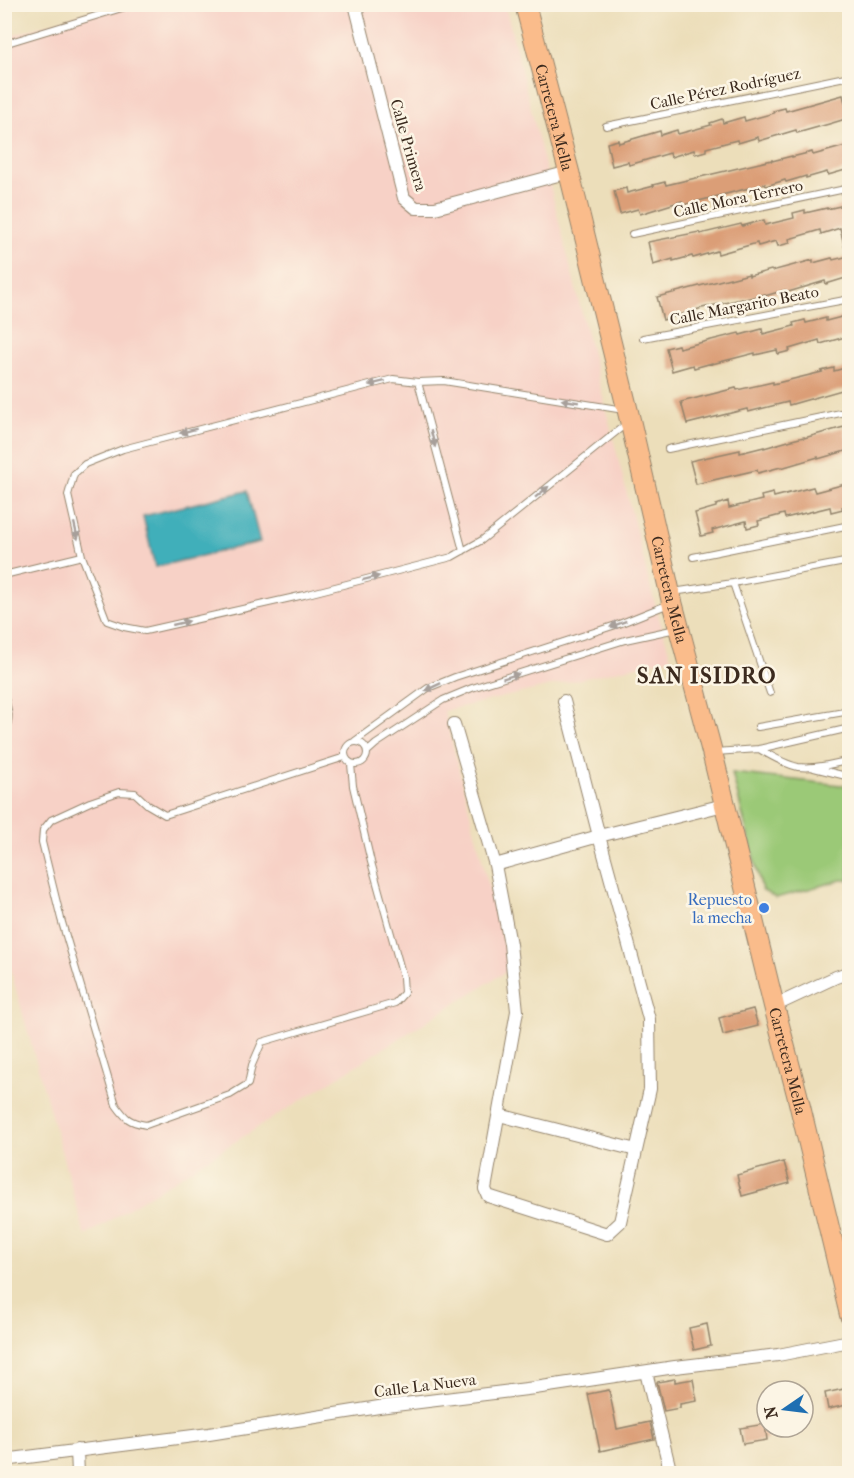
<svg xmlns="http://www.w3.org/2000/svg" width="854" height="1478" font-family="'IM FELL French Canon',serif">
	<rect width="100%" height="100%" fill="#fcf5e5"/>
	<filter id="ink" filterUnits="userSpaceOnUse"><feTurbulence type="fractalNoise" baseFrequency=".0167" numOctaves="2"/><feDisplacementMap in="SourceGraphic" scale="12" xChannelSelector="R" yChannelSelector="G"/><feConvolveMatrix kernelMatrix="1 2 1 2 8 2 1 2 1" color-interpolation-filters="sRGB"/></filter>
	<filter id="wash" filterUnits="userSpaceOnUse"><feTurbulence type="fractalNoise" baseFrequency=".008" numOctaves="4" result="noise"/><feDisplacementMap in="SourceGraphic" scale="24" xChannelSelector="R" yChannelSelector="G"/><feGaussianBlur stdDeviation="1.35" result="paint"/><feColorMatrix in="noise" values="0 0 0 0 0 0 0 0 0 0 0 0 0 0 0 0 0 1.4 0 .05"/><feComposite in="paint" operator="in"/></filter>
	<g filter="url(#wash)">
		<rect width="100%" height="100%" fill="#ecdeba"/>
		<path fill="#f7d1c6" d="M109 5H505L651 590 671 658 444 711 510 969 85 1236 5 950 4 38Z"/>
		<path fill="#9bc977" stroke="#6b7a4a" stroke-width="1.5" d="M732 773 849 786V880H841L776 898 762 890Z"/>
		<path fill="#3fafba" stroke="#3d6c6c" stroke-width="1.5" d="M247 491 260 542 155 567 143 516Z"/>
		<g id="blocks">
			<path fill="#db9e77" d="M843 95 849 118 829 124 797 133 796 130 759 141 758 137 738 143 737 140 706 148V151L695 154 694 150 671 157 670 153 629 165 628 162 612 166 607 143 618 140 619 143 660 131 661 135 677 130 678 134 711 125 710 123 722 119 723 123 744 117 745 121 774 113 773 111 785 108 786 111Z
				M849 145V169L828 175 827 172 806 178V176L786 182 785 180 766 186 765 184 683 205 682 201 640 214 638 209 620 214 614 191 626 188 627 193 654 186 653 185 665 182 666 185 772 160V161L792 156V157L812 152 813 155Z
				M849 204V248L845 249 840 228 821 234 820 230 789 239 790 243 778 246 776 241 758 246 757 243 718 254 717 251 693 258 692 256 673 261V259L653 265 648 242 699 232 700 234 741 224 742 226 764 220 765 225 794 218 793 213 805 210V213L827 208V209Z
				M849 256V277L826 284 825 281 785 293V290L765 296V294L742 300V299L702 308 663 320 657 297 730 278V279L749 274V276L771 270 772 271 813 260V263L832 258 833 260Z
				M849 315V336L820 344 819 340 789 349 790 351 778 354 777 350 755 355V353L712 364V363L694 368 693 365 672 371 666 348 678 345 679 348 739 333 740 335 762 329 763 334 794 326 793 323 805 320 806 323 826 318V321Z
				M849 367V388L789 405 788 402 748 412 747 409 687 424 681 402 736 388 737 390 773 382V384L822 372 821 371 834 368V371Z
				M844 427 849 450 818 459V457L781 468V467L758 473 757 470 696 484 690 461 740 450V453L764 447V448L792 440 804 437V438Z
				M849 483V505L842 507 843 509 831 512 830 507 785 518 784 514 758 521 759 525 747 528 746 521 712 530 713 533 701 536 695 513 716 507V505L728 501 729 508 762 500 761 496 773 493 774 497 813 487 815 492Z
				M753 1009 758 1026 723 1035 719 1018Z
				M784 1162 790 1183 742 1196 737 1175Z
				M707 1324 711 1346 694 1350 689 1328Z
				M675 1379V1382L693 1379 697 1401 680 1404V1408L664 1411 657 1382Z
				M844 1389 847 1405 828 1409 825 1393Z
				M609 1390 617 1429 650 1422 654 1439 600 1451 588 1394Z
				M765 1424 767 1440 743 1444 740 1428Z"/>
		</g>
	</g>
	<g filter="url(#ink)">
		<use href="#blocks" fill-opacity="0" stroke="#94846c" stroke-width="1.5"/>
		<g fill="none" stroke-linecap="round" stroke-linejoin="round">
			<defs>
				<path id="service" d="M4 44 135 4
					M606 126 850 76
					M632 234 850 188
					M643 338 850 299
					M418 382 463 551
					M624 410 444 381 418 382 393 379 123 449 85 464 74 474 68 495 82 556 107 621 124 627 145 631 304 595 452 557 482 540 626 424
					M668 449 850 411
					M693 557 850 525
					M4 575 82 556
					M733 583 770 693
					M673 592 733 583 850 561
					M4 695C8 709 12 718 4 732
					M758 727 850 711
					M355 741 428 688 455 677 619 624 669 604
					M345 753a11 11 0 1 1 22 0a11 11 0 1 1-22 0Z
					M759 749C771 756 784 764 798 767 814 769 834 764 850 760
					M367 752 376 744 443 700 472 688 625 640 676 629
					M715 752 759 749 850 728
					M345 757 165 815 148 805 135 793 119 792 90 802 51 820 43 830 42 842 61 919 116 1105C126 1119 129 1122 146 1125L230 1095 248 1084 252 1065 262 1042 395 1003 404 993 403 977 371 862 353 786 351 764
					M814 768 850 777"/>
				<path id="minor" d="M355 4 404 198 416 208H435L569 172
					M454 724 495 865 510 944 517 1011 485 1189 488 1196 607 1234 620 1222 650 1089 649 1019 599 836 564 701
					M495 865 599 836 724 805
					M774 1006 836 977 850 972
					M499 1115 636 1150
					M646 1372 671 1474
					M77 1450 78 1474
					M4 1460 209 1434 379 1407 535 1388 675 1367 778 1355 850 1341"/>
				<g id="primary">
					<path id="s1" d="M525 4 569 172 630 420 672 602 712 752 774 1006 797 1094 850 1315"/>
				</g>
			</defs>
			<use href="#service" stroke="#94846c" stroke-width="8"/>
			<use href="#minor" stroke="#94846c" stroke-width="14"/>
			<use href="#primary" stroke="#94846c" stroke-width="22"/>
			<use href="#service" stroke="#fff" stroke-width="6"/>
			<use href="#minor" stroke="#fff" stroke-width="12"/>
			<use href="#primary" stroke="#fabc8b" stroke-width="20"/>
		</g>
		<defs><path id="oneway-solid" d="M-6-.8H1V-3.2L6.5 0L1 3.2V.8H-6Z" transform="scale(1.5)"/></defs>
		<g fill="#a79f9a">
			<use href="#oneway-solid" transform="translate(377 383) rotate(166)"/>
			<use href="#oneway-solid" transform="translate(570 401) rotate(-171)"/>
			<use href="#oneway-solid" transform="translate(188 431) rotate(165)"/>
			<use href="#oneway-solid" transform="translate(433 439) rotate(75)"/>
			<use href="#oneway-solid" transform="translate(542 492) rotate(-39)"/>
			<use href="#oneway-solid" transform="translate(76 531) rotate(77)"/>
			<use href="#oneway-solid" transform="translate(371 578) rotate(-14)"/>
			<use href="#oneway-solid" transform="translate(181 623) rotate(-13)"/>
			<use href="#oneway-solid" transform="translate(618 624) rotate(159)"/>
			<use href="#oneway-solid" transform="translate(511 676) rotate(-17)"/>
			<use href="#oneway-solid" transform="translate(433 687) rotate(155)"/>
		</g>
	</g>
	<circle fill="#3f7fe0" stroke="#fcf5e5" stroke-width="2" cx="764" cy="908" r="6"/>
	<g text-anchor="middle" stroke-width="5" stroke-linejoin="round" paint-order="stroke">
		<g font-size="16" fill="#3b2a1e" stroke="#fcf5e5">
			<text transform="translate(725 88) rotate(-12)" y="6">Calle Pérez Rodríguez</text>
			<text dy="6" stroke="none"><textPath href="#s1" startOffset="117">Carretera Mella</textPath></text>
			<text transform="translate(409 145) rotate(74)" y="6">Calle Primera</text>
			<text transform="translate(738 198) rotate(-12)" y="6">Calle Mora Terrero</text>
			<text transform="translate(744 305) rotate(-11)" y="6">Calle Margarito Beato</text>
			<text dy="6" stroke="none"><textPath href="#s1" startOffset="603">Carretera Mella</textPath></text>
			<text dy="6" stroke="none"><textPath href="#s1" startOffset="1089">Carretera Mella</textPath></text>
			<text transform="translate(425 1385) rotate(-7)" y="6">Calle La Nueva</text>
		</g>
		<g font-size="16" fill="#366cbe" stroke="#fcf5e5" text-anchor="end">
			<text x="752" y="905">Repuesto<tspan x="752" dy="18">la mecha</tspan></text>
		</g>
		<g font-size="22" font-weight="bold" letter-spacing="1.5" fill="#3b2a1e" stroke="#fcf5e5">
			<text x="707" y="683">SAN ISIDRO</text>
		</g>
	</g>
	<rect width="854" height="1478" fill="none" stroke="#fcf5e5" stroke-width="24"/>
	<g transform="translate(785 1409) rotate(256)"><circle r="28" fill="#fcf5e5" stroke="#afa495" stroke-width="1.5"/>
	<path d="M0-4.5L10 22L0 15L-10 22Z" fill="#1f6fb2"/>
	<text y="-9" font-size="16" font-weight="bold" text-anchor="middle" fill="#3b2a1e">N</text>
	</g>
</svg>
